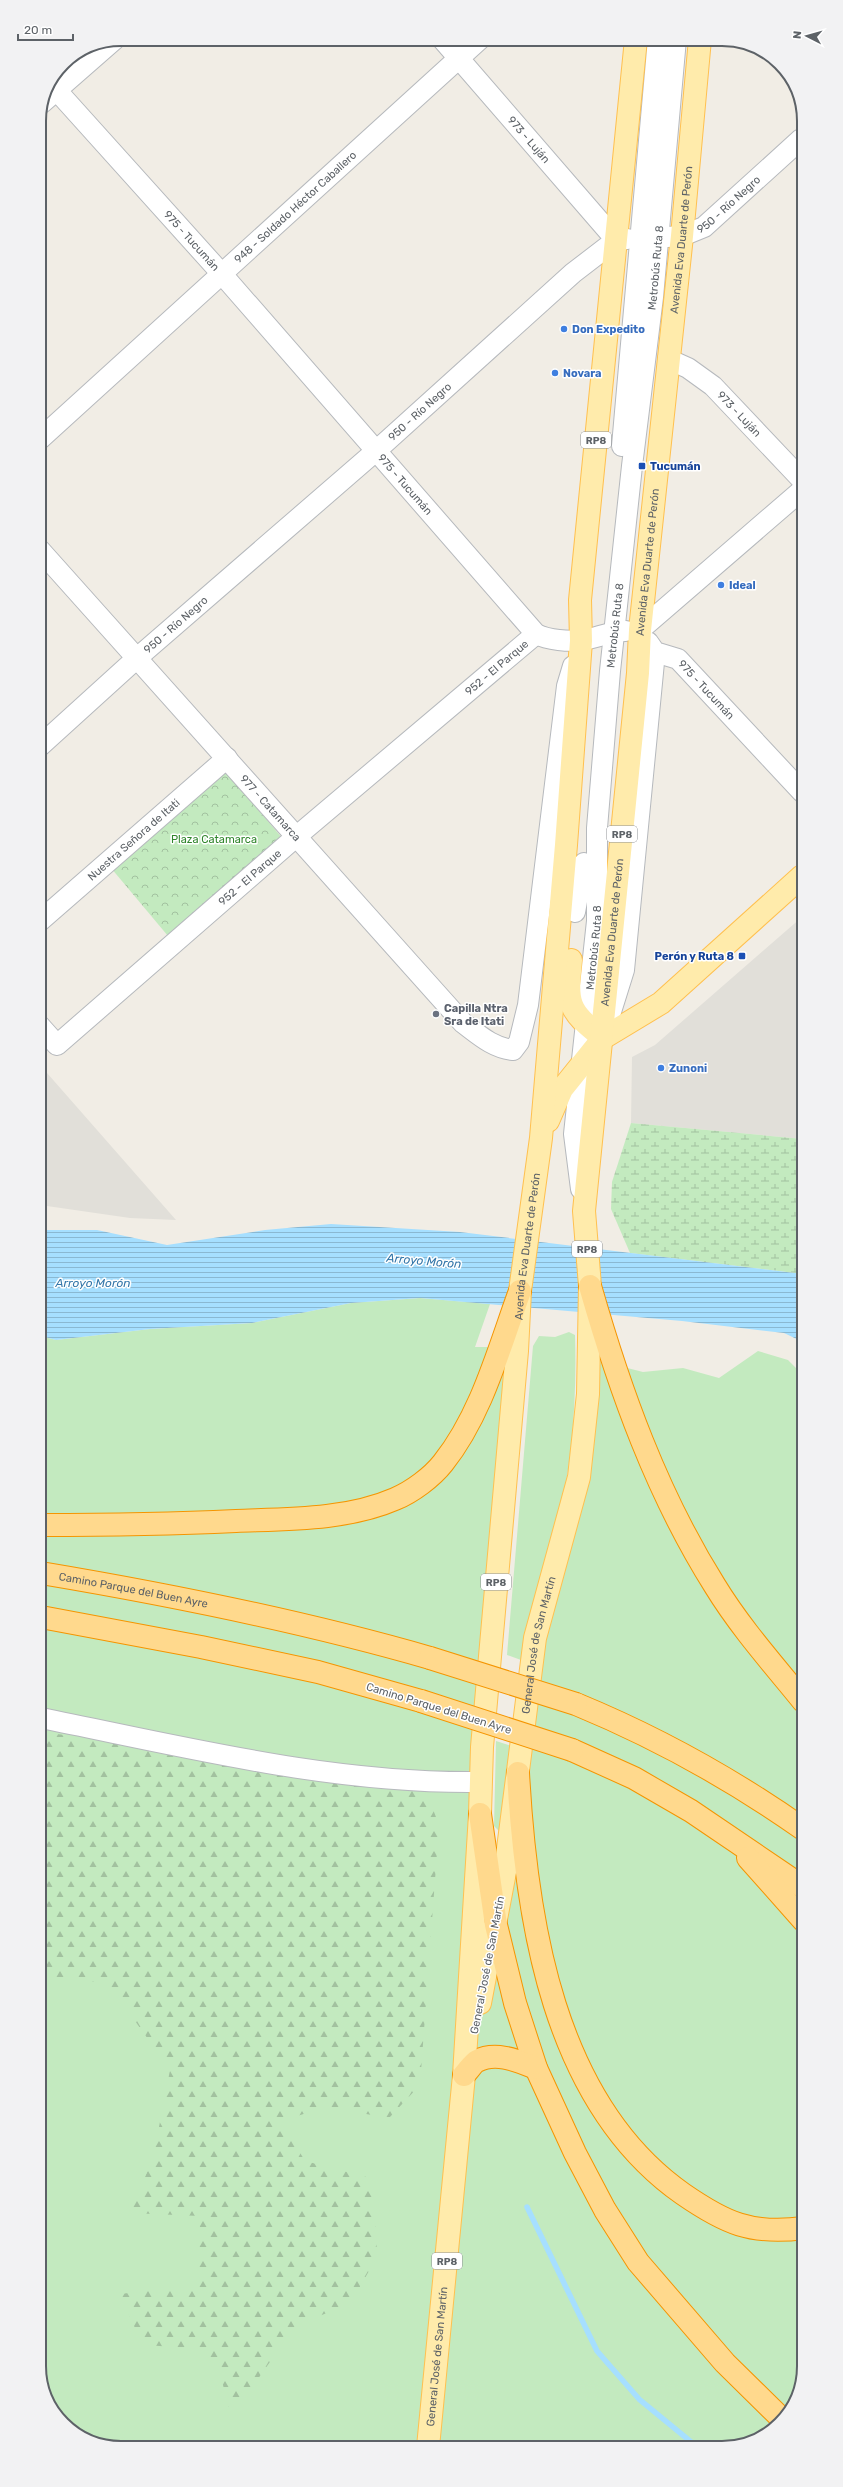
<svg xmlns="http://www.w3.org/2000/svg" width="843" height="2487" font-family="Rubik,sans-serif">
	<defs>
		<pattern id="forest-firs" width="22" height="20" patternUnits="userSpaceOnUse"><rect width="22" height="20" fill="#c3eabf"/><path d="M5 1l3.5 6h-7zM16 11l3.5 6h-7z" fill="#a2c19f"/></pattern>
		<pattern id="wetland-marsh" width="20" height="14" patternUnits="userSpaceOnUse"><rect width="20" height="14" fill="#c3eabf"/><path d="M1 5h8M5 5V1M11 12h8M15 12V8" fill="none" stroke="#a2c19f"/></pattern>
		<pattern id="park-crowns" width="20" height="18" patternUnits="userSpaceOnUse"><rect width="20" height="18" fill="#c3eabf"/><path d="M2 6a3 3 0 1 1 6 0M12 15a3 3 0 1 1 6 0" fill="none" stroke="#a2c19f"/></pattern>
		<pattern id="water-rules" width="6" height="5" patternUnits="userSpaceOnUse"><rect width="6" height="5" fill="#a6dfff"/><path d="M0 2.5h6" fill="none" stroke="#8ab8d2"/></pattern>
	</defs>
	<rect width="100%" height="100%" fill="#f1ede5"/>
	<path fill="#e1dfd9" d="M802 917 803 1139 631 1123 632 1057 655 1045Z
		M40 1065 176 1220 130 1218 40 1205Z"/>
	<path fill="#c3eabf" d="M420 1298 490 1304 475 1347H500L517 1351 465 2071 518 1773 567 1526 588 1358 643 1372 683 1368 719 1378 758 1351 788 1360 803 1375 804 2366 787 2416 743 2445 116 2448 67 2428 42 2387 41 1336 56 1340 150 1329 252 1323 351 1303Z
		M569 1332 575 1335C577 1400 572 1465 557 1528 546 1573 529 1615 521 1660L507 1655 533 1346 539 1336 555 1337Z
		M496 1741 512 1746 503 1827 499 1831 494 1826Z"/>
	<path fill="url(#forest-firs)" d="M41 1732 337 1770 421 1778 439 1825 420 2085 389 2118 326 2107 281 2121 305 2161 374 2179 377 2257 350 2304 296 2325 231 2417 220 2373 193 2348 143 2345 119 2294 198 2286 200 2216 130 2213 153 2158 170 2070 108 1983 47 1978 41 1982Z"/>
	<path fill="url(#wetland-marsh)" d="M631 1123 803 1139V1274L630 1253 611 1209 612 1182Z"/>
	<path fill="url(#park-crowns)" d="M226 771 283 839 168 936 111 868Z"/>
	<path fill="url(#water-rules)" d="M331 1224 460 1232 803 1274V1342L784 1333 682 1321 420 1298 351 1303 252 1323 150 1329 56 1340 41 1336 40 1230H97L167 1245 265 1230Z"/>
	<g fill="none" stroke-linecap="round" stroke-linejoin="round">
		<path stroke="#a6dfff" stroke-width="5.5" d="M527 2207 597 2351 639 2399 695 2445"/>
		<defs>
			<g id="minor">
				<path id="s1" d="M442 39 616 240"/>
				<path id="s2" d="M50 83 221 273 536 634C548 640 569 642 583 640 597 638 611 631 626 631"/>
				<path d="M42 103 114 40"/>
				<path id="s3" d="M667 237 682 236 704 227 801 139"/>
				<path id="s4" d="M668 359 688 368 713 386 802 480"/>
				<path id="s5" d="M40 439 480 39"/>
				<path d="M622 446 658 39"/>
				<path id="s6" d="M40 550 463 1023C479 1035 493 1048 513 1050L519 1042 528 1005 567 686 573 666"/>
				<path d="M640 630 802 490"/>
				<path id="s7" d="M648 642 655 652 678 659 802 792"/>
				<path id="s8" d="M40 746 137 658 377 450 573 273 616 240 627 239"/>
				<path d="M575 912 584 863"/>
				<path id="s9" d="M40 921 227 758"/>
				<path d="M609 1018 624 970 655 652"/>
				<path id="s10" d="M40 1026 57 1045 297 836 536 634"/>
				<path id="s11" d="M581 1189 574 1134 597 921V828L610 671 632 466 653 297 676 39"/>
				<path d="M41 1718C186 1747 331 1784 480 1782"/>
			</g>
			<g id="major">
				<path d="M571 960C567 1004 567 1010 603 1038"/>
				<path d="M548 1121 562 1089 603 1038 661 1003 802 876"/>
				<path id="s12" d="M480 2003 505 1872 535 1638 579 1477 588 1394 590 1286 584 1211 638 673 640 630 682 236 700 39"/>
				<path id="s13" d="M428 2447 464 2075 480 1814 482 1747 517 1351 520 1291 541 1138 566 845 581 641 580 600 636 39"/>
			</g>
			<g id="highway">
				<path d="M590 1286C620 1391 657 1494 715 1586 740 1627 773 1664 803 1701"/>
				<path d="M41 1525C106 1525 171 1524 236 1521 287 1519 347 1520 395 1499 412 1492 432 1477 443 1463 482 1414 499 1348 520 1291"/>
				<path id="s14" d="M41 1573C172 1595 302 1621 430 1658"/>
				<path d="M41 1617 201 1647 318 1672 421 1701"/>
				<path d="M576 1704C656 1737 732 1779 803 1829"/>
				<path d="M572 1750 634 1778 691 1811 803 1887"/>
				<path d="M518 1773C526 1920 553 2103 683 2194 725 2223 751 2235 804 2228"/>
				<path d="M480 1814 496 1925 515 2003 536 2068 575 2153 605 2210 638 2262 725 2363 782 2419"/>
				<path d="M748 1858 803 1920"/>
				<path d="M464 2075C468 2071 473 2063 477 2061 496 2051 518 2061 536 2068"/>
			</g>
		</defs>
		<use href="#minor" stroke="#b6b9bd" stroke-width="22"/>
		<use href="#major" stroke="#ffc04f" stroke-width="24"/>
		<use href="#highway" stroke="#f59500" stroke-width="24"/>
		<use href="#minor" stroke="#fff" stroke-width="20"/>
		<use href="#major" stroke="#ffebab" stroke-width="22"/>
		<use href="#highway" stroke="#ffd98d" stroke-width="22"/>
		<defs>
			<path id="highway-bridge" d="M430 1658 576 1704
				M421 1701 572 1750"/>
		</defs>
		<use href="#highway-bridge" stroke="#f59500" stroke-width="24" stroke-linecap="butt"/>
		<use href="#highway-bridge" stroke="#ffd98d" stroke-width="22"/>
	</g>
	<g fill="#3f7fe0" stroke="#fff" stroke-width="1.5">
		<circle cx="564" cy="329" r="4"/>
		<circle cx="555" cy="373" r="4"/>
		<circle cx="721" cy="585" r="4"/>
		<circle cx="661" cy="1068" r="4"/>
	</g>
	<g fill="#1a4fb4" stroke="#fff" stroke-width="1.5">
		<rect x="638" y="462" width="8" height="8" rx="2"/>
		<rect x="738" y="952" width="8" height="8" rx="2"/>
	</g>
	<circle fill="#6b7280" stroke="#fff" stroke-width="1.5" cx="436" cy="1014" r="4"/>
	<g text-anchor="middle" stroke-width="3" stroke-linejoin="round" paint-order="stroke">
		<g fill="#fff" stroke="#8e9195" stroke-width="1">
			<rect x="581" y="432" width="30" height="16" rx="3"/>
			<rect x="607" y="826" width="30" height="16" rx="3"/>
			<rect x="572" y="1241" width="30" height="16" rx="3"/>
			<rect x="481" y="1574" width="30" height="16" rx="3"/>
			<rect x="432" y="2253" width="30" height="16" rx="3"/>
		</g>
		<g font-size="10" font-weight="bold" fill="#5d6267">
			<text x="596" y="444">RP8</text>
			<text x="622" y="838">RP8</text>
			<text x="587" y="1253">RP8</text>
			<text x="496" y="1586">RP8</text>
			<text x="447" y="2265">RP8</text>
		</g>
		<g font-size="11" fill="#5d6267" stroke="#fff">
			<text dy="4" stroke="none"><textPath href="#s1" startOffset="133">973 - Luján</textPath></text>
			<text dy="4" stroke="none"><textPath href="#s3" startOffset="72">950 - Río Negro</textPath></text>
			<text dy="4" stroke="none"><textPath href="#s5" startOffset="345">948 - Soldado Héctor Caballero</textPath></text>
			<text dy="4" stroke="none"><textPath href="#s12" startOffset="1779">Avenida Eva Duarte de Perón</textPath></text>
			<text dy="4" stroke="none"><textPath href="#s2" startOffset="212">975 - Tucumán</textPath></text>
			<text dy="4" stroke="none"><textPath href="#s11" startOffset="926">Metrobús Ruta 8</textPath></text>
			<text dy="4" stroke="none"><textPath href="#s8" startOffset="506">950 - Río Negro</textPath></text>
			<text dy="4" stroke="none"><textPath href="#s4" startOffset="91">973 - Luján</textPath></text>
			<text dy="4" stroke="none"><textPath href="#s2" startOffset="536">975 - Tucumán</textPath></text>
			<text dy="4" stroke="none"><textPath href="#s12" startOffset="1455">Avenida Eva Duarte de Perón</textPath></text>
			<text dy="4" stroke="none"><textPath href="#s8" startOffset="182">950 - Río Negro</textPath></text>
			<text dy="4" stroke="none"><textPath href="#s11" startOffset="566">Metrobús Ruta 8</textPath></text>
			<text dy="4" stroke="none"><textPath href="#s10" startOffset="605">952 - El Parque</textPath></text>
			<text dy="4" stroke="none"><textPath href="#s7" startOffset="78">975 - Tucumán</textPath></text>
			<text dy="4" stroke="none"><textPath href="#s6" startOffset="346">977 - Catamarca</textPath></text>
			<text dy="4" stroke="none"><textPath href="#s9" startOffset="124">Nuestra Señora de Itati</textPath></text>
			<text dy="4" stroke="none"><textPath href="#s10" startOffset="281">952 - El Parque</textPath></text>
			<text dy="4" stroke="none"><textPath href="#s12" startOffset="1083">Avenida Eva Duarte de Perón</textPath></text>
			<text dy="4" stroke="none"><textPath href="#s11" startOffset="243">Metrobús Ruta 8</textPath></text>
			<text dy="4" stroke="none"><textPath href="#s13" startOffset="1205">Avenida Eva Duarte de Perón</textPath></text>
			<text dy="4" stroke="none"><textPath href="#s14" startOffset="94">Camino Parque del Buen Ayre</textPath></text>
			<text dy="4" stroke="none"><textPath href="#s12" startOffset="363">General José de San Martín</textPath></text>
			<text transform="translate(439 1708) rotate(17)" y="4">Camino Parque del Buen Ayre</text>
			<text transform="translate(487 1965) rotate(-79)" y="4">General José de San Martín</text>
			<text dy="4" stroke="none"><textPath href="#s13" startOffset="91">General José de San Martín</textPath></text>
		</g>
		<g font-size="11" font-weight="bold" fill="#366cbe" stroke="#fff" text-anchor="start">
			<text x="572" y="333">Don Expedito</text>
			<text x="563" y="377">Novara</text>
			<text x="729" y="589">Ideal</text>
			<text x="669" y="1072">Zunoni</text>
		</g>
		<g font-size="11" font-weight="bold" fill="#164399" stroke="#fff" text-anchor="start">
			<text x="650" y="470">Tucumán</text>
			<text x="734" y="960" text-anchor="end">Perón y Ruta 8</text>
		</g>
		<g font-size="11" fill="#30862c" stroke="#fff">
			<text x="214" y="843">Plaza Catamarca</text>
		</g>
		<g font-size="11" font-weight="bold" fill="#5b616d" stroke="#fff" text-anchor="start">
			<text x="444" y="1012">Capilla Ntra<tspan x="444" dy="13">Sra de Itati</tspan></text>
		</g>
		<g font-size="12" font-style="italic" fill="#3376a9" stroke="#fff">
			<text transform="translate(424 1261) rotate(5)" y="4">Arroyo Morón</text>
			<text x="93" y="1287">Arroyo Morón</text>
		</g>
	</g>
	<path d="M0 0H843V2487H0ZM121 46H722A75 75 0 0 1 797 121V2366A75 75 0 0 1 722 2441H121A75 75 0 0 1 46 2366V121A75 75 0 0 1 121 46Z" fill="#f2f2f3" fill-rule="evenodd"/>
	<path fill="none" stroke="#5d6267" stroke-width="2" d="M121 46H722A75 75 0 0 1 797 121V2366A75 75 0 0 1 722 2441H121A75 75 0 0 1 46 2366V121A75 75 0 0 1 121 46Z"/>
	<g transform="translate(807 36) rotate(276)" stroke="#ffffff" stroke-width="3" paint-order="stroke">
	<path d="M0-3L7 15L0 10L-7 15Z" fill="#5d6267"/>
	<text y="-6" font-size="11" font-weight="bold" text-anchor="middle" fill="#5d6267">N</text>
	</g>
	<path d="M18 34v6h55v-6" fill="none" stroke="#5d6267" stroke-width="2"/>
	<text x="24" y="34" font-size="12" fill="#5d6267" stroke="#ffffff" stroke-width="3" paint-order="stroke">20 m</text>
</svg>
